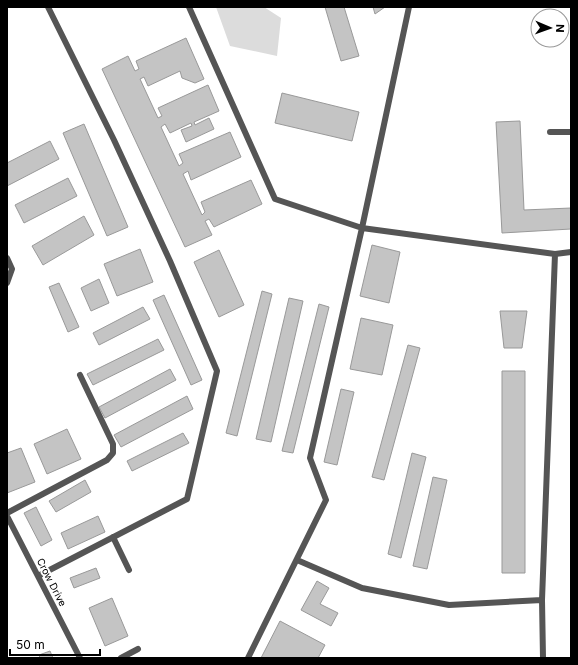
<svg xmlns="http://www.w3.org/2000/svg" width="578" height="665" font-family="Inter,sans-serif">
	<rect width="100%" height="100%" fill="#fff"/>
	<path fill="#dcdcdc" d="M216 7H264L281 18 277 56 230 46Z"/>
	<path fill="#c4c4c4" stroke="#999" d="M325 7H344L359 56 341 61Z
		M373 7H385L375 14Z
		M186 38 204 79 195 83 182 78 180 71 148 86 144 77 140 79 158 118 162 116 158 108 208 85 219 111 194 122 195 125 209 118 214 129 186 142 181 130 192 126 191 123 170 133 165 124 161 127 179 166 183 163 179 154 230 132 241 157 191 180 188 171 183 174 202 215 205 212 201 202 251 180 262 204 214 227 209 219 205 221 212 235 185 247 102 69 128 56 135 71 139 69 136 61Z
		M282 93 359 112 352 141 275 123Z
		M520 121 524 210 571 208V229L502 233 496 122Z
		M84 124 128 227 107 236 63 133Z
		M50 141 59 159 7 186V163Z
		M68 178 77 196 24 223 15 205Z
		M84 216 94 235 43 265 32 246Z
		M372 245 400 252 389 303 360 296Z
		M140 249 153 282 117 296 104 264Z
		M219 250 244 305 219 317 194 262Z
		M99 279 109 303 91 311 81 288Z
		M59 283 79 327 68 332 49 287Z
		M262 291 272 294 237 436 226 433Z
		M164 295 202 380 191 385 153 300Z
		M289 298 303 301 271 442 256 439Z
		M319 304 329 307 293 453 282 451Z
		M143 307 150 319 99 345 93 333Z
		M500 311H527L522 348H504Z
		M361 318 393 325 382 375 350 369Z
		M158 339 164 350 93 385 87 374Z
		M408 345 420 348 384 480 372 477Z
		M170 369 176 380 105 418 99 407Z
		M502 371H525V573H502Z
		M341 389 354 392 337 465 324 462Z
		M187 396 193 409 121 447 114 435Z
		M67 429 81 459 47 474 34 444Z
		M183 433 189 443 132 471 127 461Z
		M21 448 35 482 7 493V453Z
		M412 453 426 457 401 558 388 554Z
		M433 477 447 480 427 569 413 566Z
		M85 480 91 492 56 512 49 501Z
		M36 507 52 540 41 546 24 513Z
		M98 516 105 532 68 549 61 533Z
		M96 568 100 578 74 588 70 578Z
		M317 581 329 588 320 604 338 613 331 626 301 610Z
		M112 598 128 636 105 646 89 608Z
		M280 621 325 645 318 658H261Z
		M50 651 53 658H40L39 655Z"/>
	<g fill="none" stroke-linecap="round" stroke-linejoin="round">
		<path stroke="#555" stroke-width="6" d="M189 7 275 199 362 228 555 254 571 252
			M550 132H571
			M7 258 12 269 7 283
			M7 513 107 460 113 453V444L80 375
			M7 516 80 658
			M113 537 129 570
			M297 560 362 588 449 605 542 600 543 658
			M38 576 187 499 217 371 170 261 114 140 48 7
			M542 600 555 254
			M121 658 138 649
			M248 658 326 500 310 458 362 228 409 7"/>
	</g>
	<g text-anchor="middle" stroke-width="4" stroke-linejoin="round" paint-order="stroke">
		<g font-size="10" fill="#000" stroke="#fff">
			<text transform="translate(52 582) rotate(63)" y="4">Crow Drive</text>
		</g>
	</g>
	<rect width="578" height="665" fill="none" stroke="#000000" stroke-width="16"/>
	<g transform="translate(550 28) rotate(92)"><circle r="19" fill="#ffffff" stroke="#999999"/>
	<path d="M0-3L7 15L0 10L-7 15Z" fill="#000000"/>
	<text y="-6" font-size="11" font-weight="bold" text-anchor="middle" fill="#000000">N</text>
	</g>
	<path d="M10 649v6h90v-6" fill="none" stroke="#000000" stroke-width="2"/>
	<text x="16" y="649" font-size="12" fill="#000000" stroke="#ffffff" stroke-width="3" paint-order="stroke">50 m</text>
</svg>
